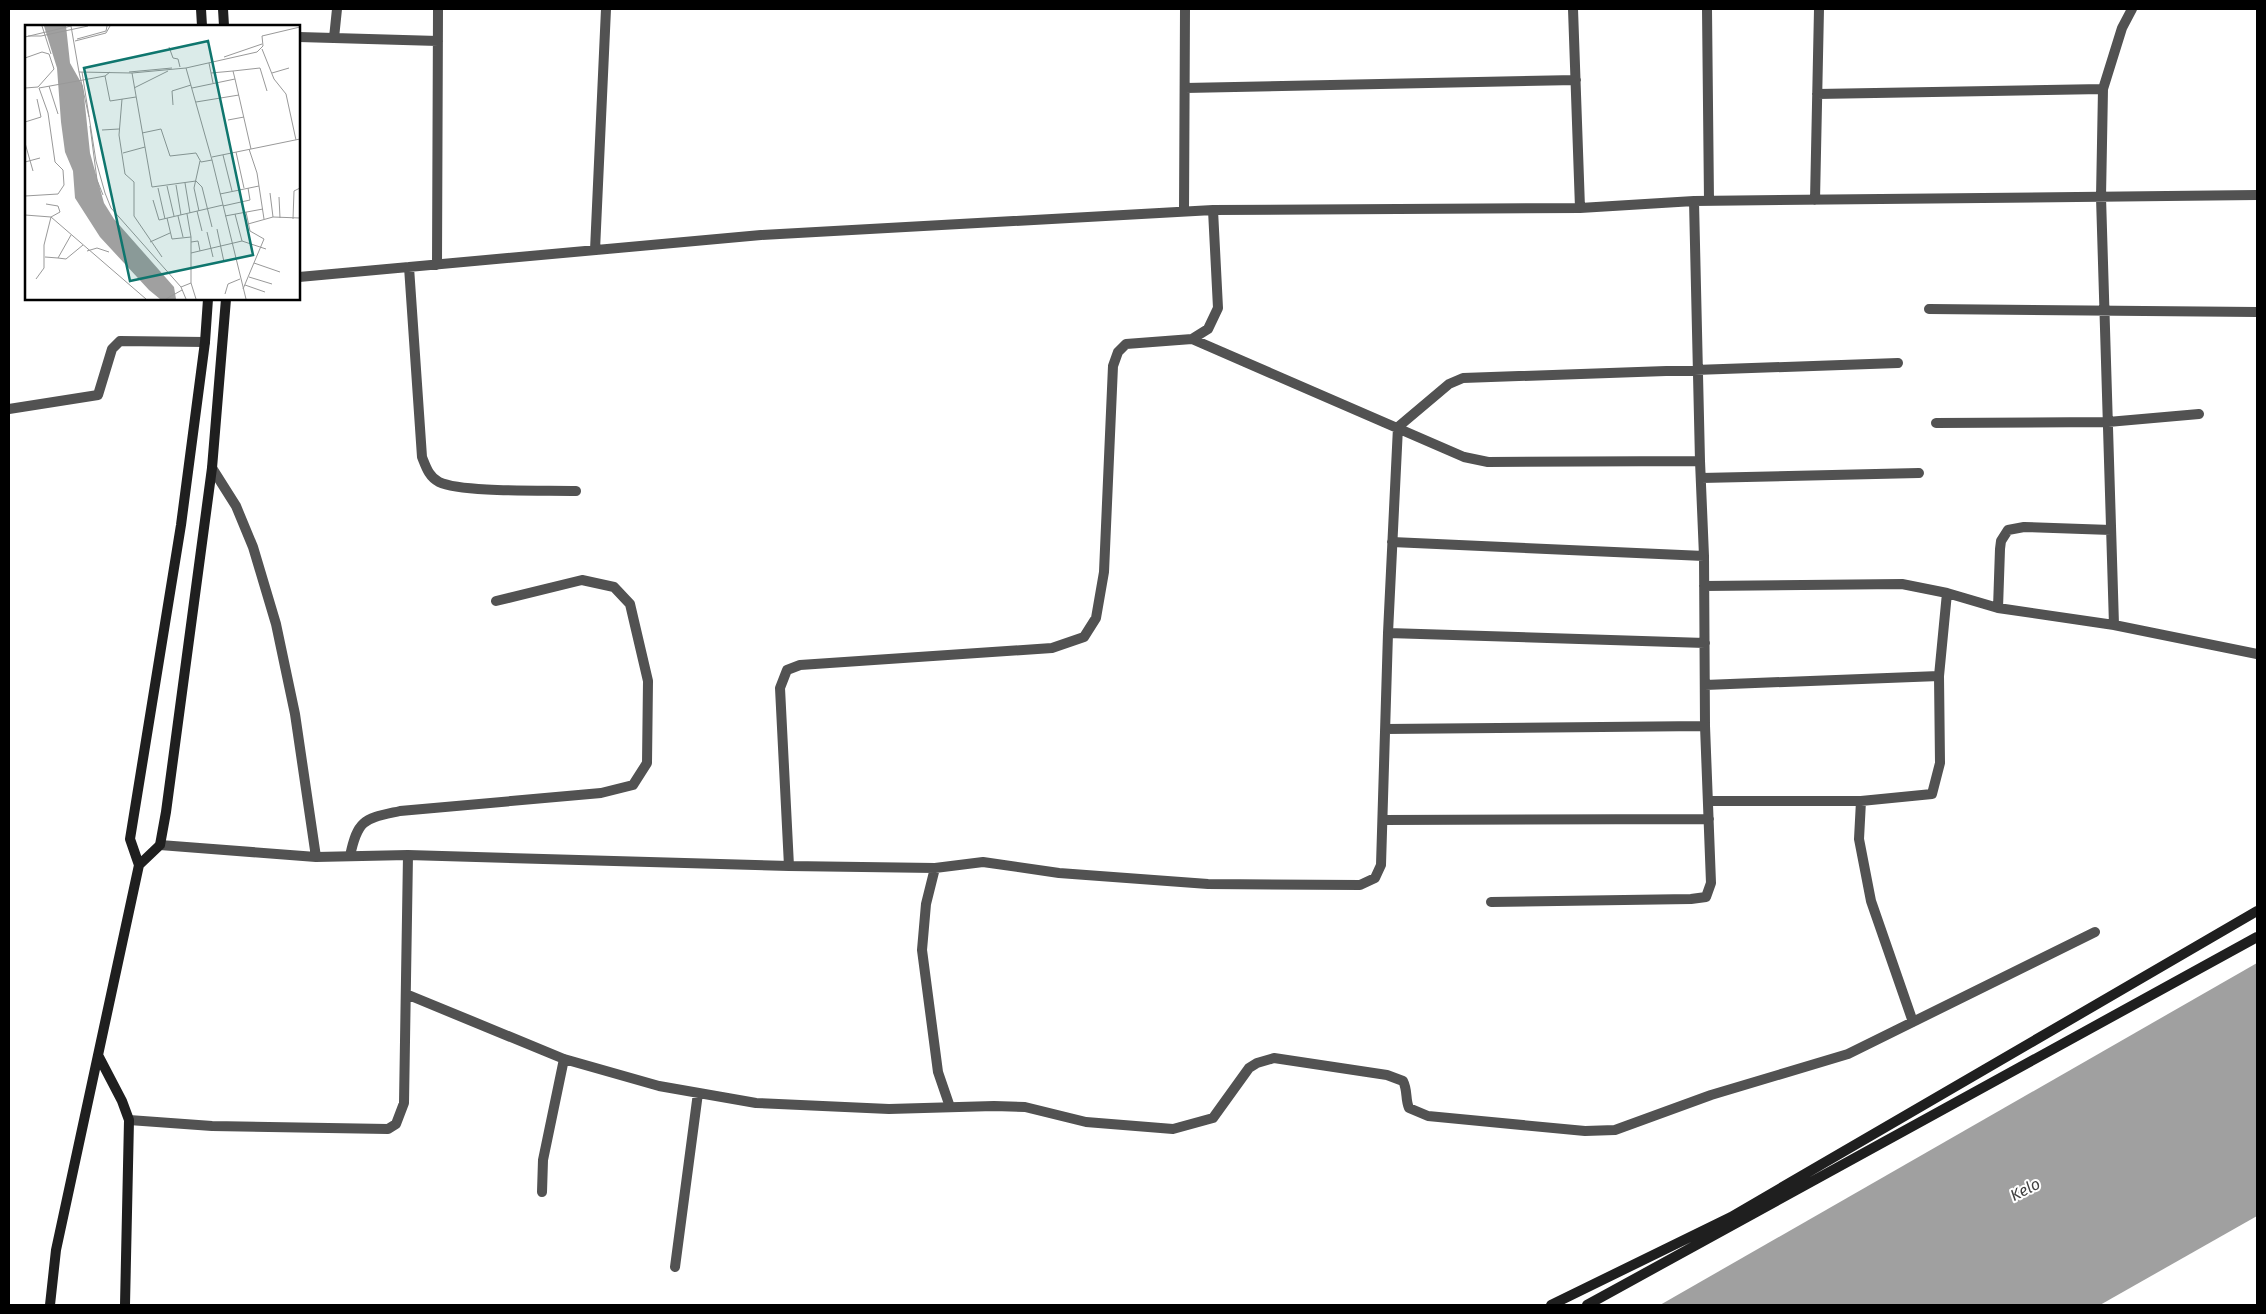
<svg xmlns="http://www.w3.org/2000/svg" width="2266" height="1314" font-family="'Fira Sans',sans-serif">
	<rect width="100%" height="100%" fill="#fff"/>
	<path fill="#a0a0a0" d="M2257 963V1216L2100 1305H1660Z"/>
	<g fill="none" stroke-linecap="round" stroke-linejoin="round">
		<path stroke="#525252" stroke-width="10" d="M350 856C358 818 365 819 400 811L601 793 633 785 647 763 648 681 630 604 614 587 582 580 496 601"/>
		<path stroke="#525252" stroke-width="10" d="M1573 9 1580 208
			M1707 9 1709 201
			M299 37 438 41
			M334 38 337 9
			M1185 88 1576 80
			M1817 94 2103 89
			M1815 200 1819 9
			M1184 211 1185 9
			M595 250 606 9
			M437 265 438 9
			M409 267 422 457C426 467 429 477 439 482 462 493 547 490 576 491
			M299 277 761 235 1213 210 1580 208 1694 201 2257 195
			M1929 309 2257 312
			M1192 339 1464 457 1488 462 1700 461
			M9 409 98 395 112 349 120 341 205 342
			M1936 423 2108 422 2199 414
			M212 468 236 506 253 547 276 624 295 714 316 857
			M1701 478 1919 473
			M1392 542 1704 556
			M1704 586 1902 584 1947 593
			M1998 608 2000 549 2001 541 2008 530 2024 527 2111 530
			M2114 625 2101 197 2103 89 2122 28 2132 9
			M1388 633 1705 643
			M1705 685 1939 676
			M1385 729 1705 726
			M1708 801H1861L1932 794 1940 763 1939 676 1947 593 1998 608 2114 625 2257 654
			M1861 801 1859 839 1871 901 1913 1022
			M1383 820 1709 819
			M160 845 316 857 408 855 789 866 935 868 983 862 1059 873 1208 884 1360 885 1375 878 1381 865 1388 633 1398 427 1449 384 1463 378 1898 363
			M789 866 780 688 787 670 800 665 1052 648 1084 637 1096 618 1104 572 1113 366 1118 352 1126 344 1192 339 1208 329 1218 308 1213 210
			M935 868 926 904 922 950 938 1072 950 1107
			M1491 902 1691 899 1706 897 1711 883 1705 726 1704 556 1700 461 1694 201
			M406 994 564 1059 659 1086 756 1103 889 1109 994 1106 1025 1107 1086 1122 1173 1129 1213 1118 1249 1068 1257 1063 1274 1058 1387 1075 1403 1081C1408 1091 1405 1099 1409 1108L1428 1116 1585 1131 1615 1130 1711 1095 1848 1054 2095 932
			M129 1120 212 1126 388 1129 396 1124 404 1103 408 855
			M542 1192 543 1160 564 1059
			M675 1267 698 1093"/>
		<path stroke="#1f1f1f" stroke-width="10" d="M201 9 202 26
			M223 9 224 26
			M139 865 160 845 166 812 212 468 226 299
			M98 1055 122 1101 129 1120 125 1305
			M50 1305 56 1250 139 865 130 839 181 525 205 342 208 299
			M1551 1305 1731 1217 2257 911
			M1587 1305 2257 937"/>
	</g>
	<g text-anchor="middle" stroke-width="4" stroke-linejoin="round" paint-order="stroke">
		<g font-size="16" font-style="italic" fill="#414141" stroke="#fff">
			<text transform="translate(2025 1189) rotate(-27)" y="6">Kelo</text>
		</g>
	</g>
	<g transform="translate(25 25)">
		<rect width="275" height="275" fill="#fff"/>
		<path d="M19 1H41L45 38 58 61 65 128 79 178 89 194 149 262 151 274H135L124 265 75 212 50 173 48 146 40 127 36 97 32 43Z" fill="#a0a0a0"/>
		<path fill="none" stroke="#999" stroke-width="1" d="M17 1 26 29M46 1 54 47 107 48 161 43 232 27 238 21 237 11 275 2M3 11H16L63 1M0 12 46 1M52 14 81 6 82 1M50 16 81 8 85 1M144 22 148 33 153 34 155 42M237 24 249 54 261 69 271 115M199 32 237 19M0 33 17 27 24 29 29 44 13 62 0 63M184 38 188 58M161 43 187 135 221 274M54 47 64 92M57 47 71 136 80 168 86 183 156 262 161 274M104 47 147 43M107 48 127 162 171 156 177 162 187 202M186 48 208 46M247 48 264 43M80 51 85 76 111 72M210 54 208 46 235 43 242 66M24 61 33 89M14 63 80 51 85 47M109 63 143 46M167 63 210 54 226 124M97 74 94 110 100 149 109 157V191L137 232M171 77 214 70M148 80 147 66 166 60M203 95 219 92M0 97 16 92 12 74M65 101 72 155 78 170M77 105 94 104M117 108 136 104 145 131 171 128 176 137 187 135M0 118 8 146M224 124 232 148 239 194M211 127 219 163M98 128 120 122M198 130 207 166M187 132 275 114M0 137 15 133M160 158 165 188M151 160 156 190M142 161 149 191M133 163 140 194M245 168 248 192M195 169 234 161M0 171 33 169 39 160 38 145 30 137 23 88 14 63M254 172 255 193M128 175 134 195 198 180M198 181 225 175 223 163M172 186 177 206M174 186 169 163 175 136M162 189 166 212M210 189 217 216M0 190 26 192 121 274M153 191 158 212M200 191 238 184M142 193 147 214 166 212V258L156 262M268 194 269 166 275 163M223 199 248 192 275 193M192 204 199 237M0 207V190M182 207 188 232M125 217 145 208M166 217 173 216 175 226M62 226 72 223 84 227M166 228 217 216 241 224M20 232 33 233 46 210M33 233 41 234 58 220M229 238 255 247M224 252 247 259M11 254 19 243V220L26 192 35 187 33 181 21 179M166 258 171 274M220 260 240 267M218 264 239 214 225 206 221 187M200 269 203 259 215 254M141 274 157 265"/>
		<path fill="#0f766e" fill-opacity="0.15" stroke="#0f766e" stroke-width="2.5" d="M183 16 228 230 105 256 59 43Z"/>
		<rect width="275" height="275" fill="none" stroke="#000" stroke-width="2.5"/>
	</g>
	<rect width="2266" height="1314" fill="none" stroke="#000000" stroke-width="20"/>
</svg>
